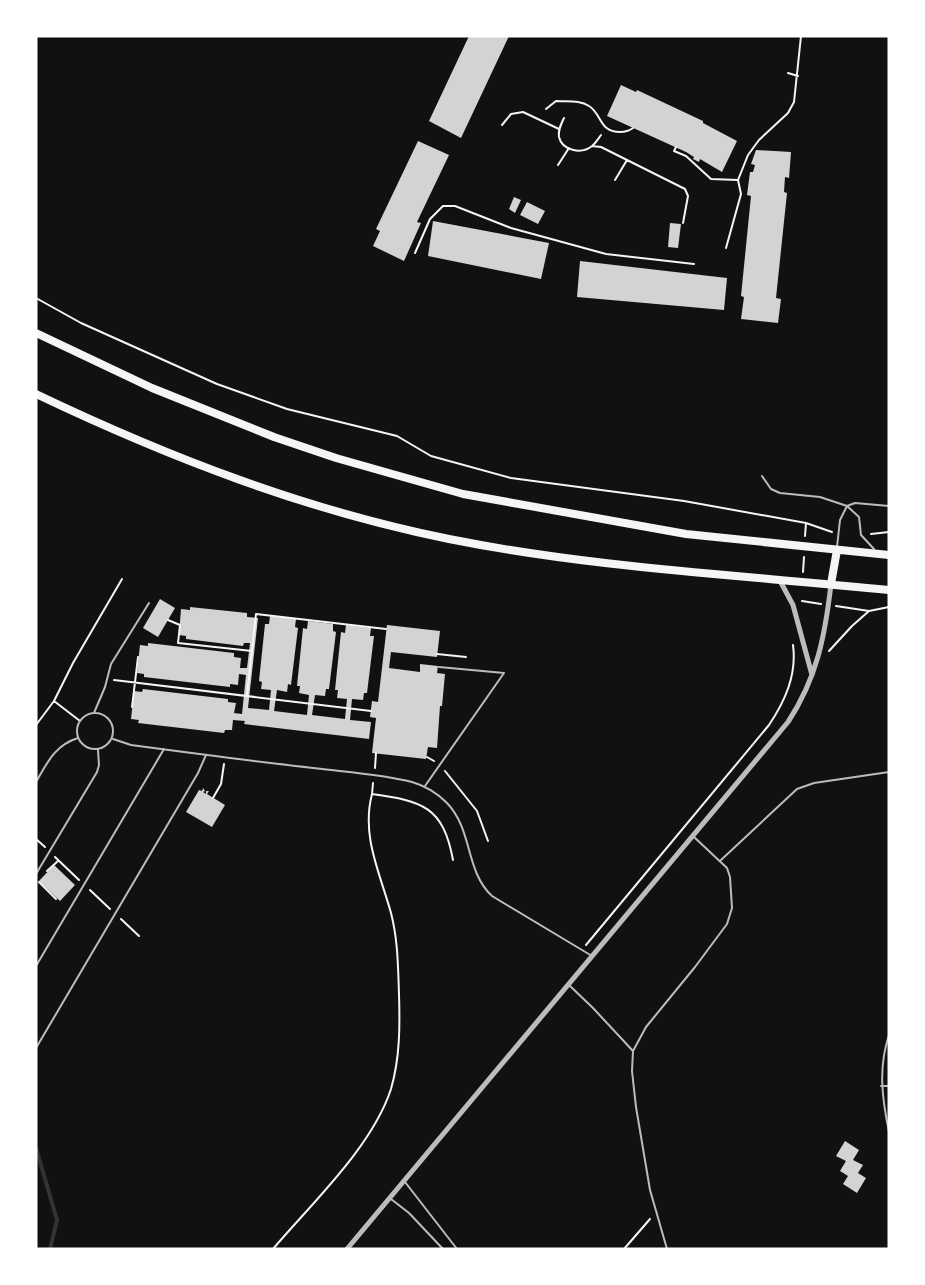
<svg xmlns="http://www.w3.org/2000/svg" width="925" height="1285" font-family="Mulish,sans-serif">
	<rect width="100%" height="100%" fill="#111"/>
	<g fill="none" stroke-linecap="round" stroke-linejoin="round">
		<path stroke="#333" stroke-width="4" d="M36 1148 57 1220 50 1249"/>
	</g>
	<path fill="#d3d3d3" d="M469 36H509L461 138 429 121Z
		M621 85 636 92 637 90 703 121V123L737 141 722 172 700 159 699 162 693 159 694 157 686 152 607 116Z
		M418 141 449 155 417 222 421 223 404 261 373 246 380 231 376 229Z
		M756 150 791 152 789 178 785 177 784 192 787 193 776 298 781 299 778 323 741 319 744 297 741 296 751 196 747 195 750 172H753L755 165 751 164Z
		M514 197 521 200 515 213 509 209Z
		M527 202 545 211 538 224 520 215Z
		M433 221 549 243 541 279 428 256Z
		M670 223 681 224 678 248 668 247Z
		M580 261 727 278 724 310 577 297Z
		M160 599 175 608 158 637 143 628Z
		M190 607 247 613V617L258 618 248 708 269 710 271 690 261 689 262 682 259 681 265 624H269L270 616 296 619 295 627 298 628 291 685 288 684 287 692 277 690 274 711 307 715 309 695 299 693 300 686H297L303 628 307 629 308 621 333 624V631L336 632 329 689H326L325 696 315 695 312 715 345 719 347 699 337 698 338 690H335L341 632 345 633 346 625 371 628 370 636H374L367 693H364L363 700 352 699 350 720 371 722 369 739 244 724 245 721 233 720 232 730H225L224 733 138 723 139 720 131 719 134 691 142 692 143 689 228 699V702L236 703 234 713 242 714 246 675 239 674 238 685 230 684V687L144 677V674L137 673 140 645 148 646V643L234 653V657L241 658 240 668H247L250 643H244L243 646 186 639V636L179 635 181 609 190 610Z
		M387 625 440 631 437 657 391 652 389 668 420 672V664L438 666 437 673 445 674 442 706H440L437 748 428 747 426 759 372 753 376 718 370 717 372 701 378 702Z
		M203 788 205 791 203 792 206 794V791H209L207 794 225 805 212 827 186 812 199 790 202 791Z
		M54 865 75 885 60 901 39 881Z
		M845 1141 859 1150 853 1160 863 1165 858 1173 866 1178 857 1193 843 1184 848 1176 840 1171 846 1161 836 1156Z"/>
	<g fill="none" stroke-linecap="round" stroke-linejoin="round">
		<path stroke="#f5f5f5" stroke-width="2" d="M788 73 798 76
			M546 109 556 101C567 102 580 100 589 106 602 114 599 132 620 132 625 132 629 131 633 128
			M564 118C561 124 558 130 559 137 562 150 581 155 592 146 595 144 598 139 601 135
			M502 125 511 114 523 112 559 129
			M592 146 601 147 685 189 688 196 683 223
			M676 147 674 151 686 156 711 179 738 180
			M558 165 569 148
			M615 180 627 160
			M726 248 741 194 738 180 748 155 759 140 788 113 794 102 801 36
			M415 253 430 219 443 206H455L511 228 606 254 694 264
			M36 298 81 323 217 384 287 409 397 436 431 456 511 478 684 501 806 523
			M871 534 889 532
			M805 536 806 523 832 532
			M803 572 804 557
			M802 601 821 604
			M836 606 869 611 889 607
			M168 620 180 625 178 643 252 651
			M829 651 852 626 869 611
			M437 654 466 657
			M114 680 371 711
			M247 695 256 614 386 629
			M132 707 138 657
			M80 721 54 701 73 663 122 579
			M36 725 54 701
			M427 757 434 761
			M375 768 376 753
			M445 771 477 811 488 841
			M373 783 372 794C422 801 443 806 453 860
			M213 798 221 784 224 764
			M36 839 45 847
			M55 857 79 880
			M47 871 58 861
			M39 882 56 899
			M90 890 110 909
			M121 919 139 936
			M586 945 769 725C785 701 797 675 793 645
			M273 1249C312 1203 372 1147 391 1089 400 1058 400 1026 399 994 398 967 398 940 391 913 380 873 361 836 372 794
			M624 1249 650 1219"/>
		<path stroke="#bcbcbc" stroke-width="2" d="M762 476 771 489 780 493 820 497 847 506 859 517 861 535 874 549
			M837 547 840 520 847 506 855 503 889 506
			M77 731a18 18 0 1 1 36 0a18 18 0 1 1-36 0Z
			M94 713 105 687 111 664 149 603
			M113 739 131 745C191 753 252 761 313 768 345 772 381 774 412 782 426 786 437 793 447 803 473 830 465 871 492 896L592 956
			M36 782C47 763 55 745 78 738
			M425 786 504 673 439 667
			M721 860 797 789 814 783 889 772
			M36 874 97 772 99 765 98 750
			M36 966 164 749
			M569 985 593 1008 633 1051 632 1071 636 1107 650 1190 667 1249
			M889 1035C878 1068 882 1098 889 1132
			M36 1048 198 773 206 755
			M633 1051 646 1027 695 967 727 924 732 908 730 877 727 868 694 837
			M881 1086H889
			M405 1182 457 1249
			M391 1199 409 1213 443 1249"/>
		<path stroke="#bcbcbc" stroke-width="5" d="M779 579 793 605 812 675
			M347 1249 788 722C817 678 825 636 831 584"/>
		<path stroke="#f5f5f5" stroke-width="8" d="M36 333 152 388 274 437 336 458 463 494 686 534 889 555
			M36 394C168 457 305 510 449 539 594 568 742 575 889 590
			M831 584 837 550"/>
	</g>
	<rect width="925" height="1285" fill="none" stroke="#ffffff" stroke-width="75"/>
</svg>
